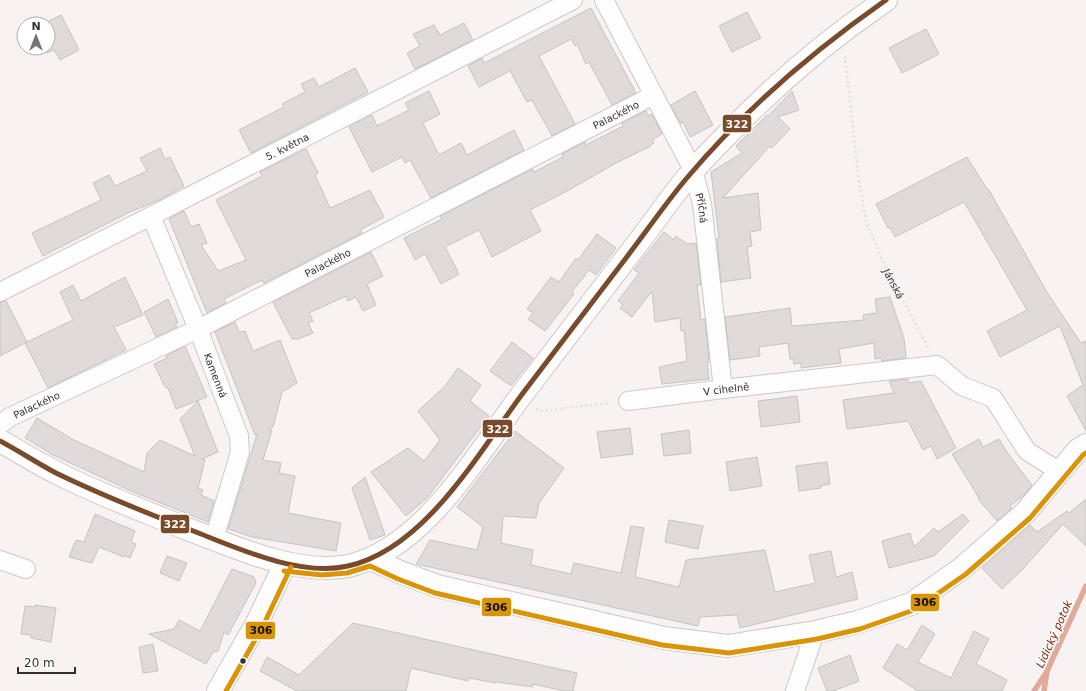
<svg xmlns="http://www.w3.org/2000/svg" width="1086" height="691" font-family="'DejaVu Sans',sans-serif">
	<rect width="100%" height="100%" fill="#f8f3f2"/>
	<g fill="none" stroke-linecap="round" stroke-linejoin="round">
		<path stroke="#e1a999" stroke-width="5.5" d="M1034 691 1046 673
			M1044 691 1047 671 1086 586"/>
	</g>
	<path fill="#e0dbda" stroke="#c6c3c2" d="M591 8 636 93 612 105 589 62 586 64 577 44 575 46 571 39 539 56 575 124 552 136 532 100 527 102 510 71 479 87 468 66 482 58 484 63Z
		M747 12 761 38 732 52 719 26Z
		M61 15 79 50 60 60 54 50 47 53 45 48H48V24H43Z
		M464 23 473 40 415 69 407 53 420 46 413 34 434 25 440 35Z
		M926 29 939 54 902 73 889 48Z
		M355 68 368 92 251 153 239 130 284 107 282 104 305 92 301 84 314 78 319 87Z
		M429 91 440 114 423 123 439 155 461 143 467 155 514 130 524 150 431 198 410 160 405 163 402 157 372 172 349 127 372 115 377 126 409 110 405 103Z
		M695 91 713 125 690 137 683 122 681 124 671 105Z
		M792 91 799 110 778 117 790 129 772 148 770 146 723 198 758 193 761 230 750 232 752 246 747 247 751 278 721 282 717 239 719 238 711 172 742 153 736 146 767 115 768 116Z
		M646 111 648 116 652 114 662 134 652 140 654 143 650 145 651 146 616 163 569 190 530 210 541 231 492 257 479 230 445 247 459 274 441 284 425 254 415 260 404 238 442 219 440 216 533 169 534 172 563 157 562 154 585 142 586 145 623 126 622 123Z
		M160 148 165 159 170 157 184 186 161 199 128 213 43 256 32 233 101 200 93 183 109 175 115 186 147 171 140 158Z
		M306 149 318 173 315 175 330 208 370 190 384 217 360 230 362 233 264 283 262 280 224 299 226 303 207 313 169 219 184 211 191 227 199 224 207 243 201 245 218 271 246 260 216 200 262 176 260 172Z
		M967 157 987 189 989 190 1048 294 1081 343 1086 341V431L1067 396 1083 385 1060 326 1000 357 987 331 1027 310 964 202 895 237 890 227 888 228 876 204Z
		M664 232 674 240 676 236 687 244 696 243 701 285H697L701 320 705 319 709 362H707L709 379 662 384 659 367 687 361 684 330 681 331 680 318 655 322 652 291 632 317 620 308 623 305 618 301 639 273 634 270Z
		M597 234 616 248 596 275 589 270 572 292 574 294 545 331 528 319 533 313 527 309 551 277 559 282 576 258 578 260Z
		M371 252 383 276 367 284 376 305 363 311 356 297 348 301 346 296 309 313 313 321 308 323 313 333 298 339H292L273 302Z
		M125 277 143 315 114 327 126 350 48 388 25 343 73 320 60 292 73 285 81 301Z
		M890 297 904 338 906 358 882 361 881 358 875 359 874 343 839 349 841 363 801 368V363L794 364 793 359H790L788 343 759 347 760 356 730 360 725 317 790 308 792 326 864 320 863 315 877 313 875 299Z
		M168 299 178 323 175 324 177 327 156 337 144 312Z
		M6 301 27 342 0 356V302Z
		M235 322 239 332 245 331 253 351 280 340 297 383 282 392 273 427 268 429 272 430 263 460 281 463 279 473 295 476 288 513 341 523 336 551 252 537 228 529 257 434 255 435 215 332Z
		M512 342 533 358 511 386 490 371Z
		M185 346 207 397 176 409 168 388H166L164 385 154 364 167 358 166 356Z
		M458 368 481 385 470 401 489 416 428 497 406 516 371 472 408 448 424 461 440 440 418 411 445 386Z
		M908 379V383L921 381 956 448 937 459 931 446 923 450 908 421 847 429 843 400 894 393 889 381Z
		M797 396 800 422 761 427 758 401Z
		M198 401 218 452 202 459 205 460 198 488 203 490 201 495 214 501 208 522 131 491 53 455 25 438 37 418 74 440 144 472 147 453 160 440 195 456 180 419Z
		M630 428 633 454 601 458 597 432Z
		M689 430 691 453 664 456 661 434Z
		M515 431 564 468 539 503 536 518 503 516 501 543 533 550 531 565 571 574 574 563 621 573 631 526 644 528 635 577 679 587 686 560 765 550 775 592 815 583 809 555 831 551 836 577 852 572 858 599 740 628 737 615 700 617 698 626 416 564 430 540 477 550 483 527 457 507Z
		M979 439 983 447 999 439 1009 455 1032 485 1025 494 1010 506 1012 508 997 521 978 499 979 498 952 454Z
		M757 457 762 486 730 491 726 462Z
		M827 462 830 484 820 486 821 488 799 491 796 466Z
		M365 477 385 535 370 540 352 488Z
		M1086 499V546L1063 524 1023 569 1002 589 982 568 1030 525 1037 532 1067 511 1069 513Z
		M95 514 135 531 131 542 136 544 130 558 125 556 124 557 99 547 92 563 69 557 76 540 84 542Z
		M963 514 969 521 934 556 889 568 882 541 910 533 914 547 934 528 938 532Z
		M669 520 703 526 698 549 665 542Z
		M167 556 187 563 179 581 160 573Z
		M232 569 254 577 256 583 228 635 224 632 218 651 213 652 206 664 149 634 174 629 179 620 200 631Z
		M35 605 56 608 51 642 31 638V635L21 634 25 606 35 607Z
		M353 623 577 673 573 691H564L533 684V687L496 682V683L469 678 468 681 411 668 406 691H297L260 671 267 657 299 675Z
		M922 625 935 634 918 662 951 678 974 631 989 639 976 664 1007 680 1002 691H918L883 668 897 644 907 650Z
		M153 644 158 671 143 673 139 647Z
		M850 655 859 681 833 691H827L818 668Z"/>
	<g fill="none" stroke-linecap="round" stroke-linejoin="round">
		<defs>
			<g id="minor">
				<path id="s2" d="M604 0 693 170 702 204 723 389"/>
				<path id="s3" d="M151 216 198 329 239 436 240 452 214 539"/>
				<path id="s4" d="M0 292 151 216 573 0"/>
				<path id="s5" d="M628 401 723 389 937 365 962 386 993 398 1027 451 1060 472"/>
				<path id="s6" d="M0 425 10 417 198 329 654 95"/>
				<path d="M0 560 26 569"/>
				<path d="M795 691 815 632"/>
			</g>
			<path id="tertiary" d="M0 441C20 452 40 465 61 475 101 495 144 511 185 528 232 546 297 576 348 566 425 549 478 452 523 393 561 343 599 294 637 244 656 220 673 193 694 170 702 160 712 150 722 140 771 88 826 41 886 0
				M371 559 400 572 437 586 664 638 728 646 815 632 858 622 911 604 961 569 1025 513 1078 450 1086 445
				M218 691 257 623 285 564"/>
		</defs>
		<use href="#minor" stroke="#ccc8c7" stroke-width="20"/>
		<use href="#tertiary" stroke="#ccc8c7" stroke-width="24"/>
		<g stroke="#e1dfdf" stroke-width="2.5" stroke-dasharray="2 3" stroke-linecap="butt">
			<path id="s1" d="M845 56 858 174 866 221 887 271 929 349"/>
			<path d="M536 409 541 411 610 403"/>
		</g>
		<use href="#minor" stroke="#fefdfd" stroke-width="18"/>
		<use href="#tertiary" stroke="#fefdfd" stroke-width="22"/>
		<defs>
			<path id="bus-1" d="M0 441C19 451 37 463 56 473 101 495 149 514 196 532 239 549 301 577 348 566 425 549 479 452 523 393 557 348 592 303 626 258 646 232 665 204 686 179 744 110 813 51 886 0"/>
			<path id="bus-2" d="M284 571 322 575 347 573 370 566 398 579 435 593 662 645 729 653 817 639 860 629 914 610 966 574 1030 518 1083 455 1086 453
				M226 691 263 626 291 567"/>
		</defs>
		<use href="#bus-1" stroke="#fff" stroke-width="8"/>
		<use href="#bus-2" stroke="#fff" stroke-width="8"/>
		<use href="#bus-1" stroke="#7a4b2a" stroke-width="5"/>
		<use href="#bus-2" stroke="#da9407" stroke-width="5"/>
	</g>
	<circle fill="#342f2e" stroke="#fff" stroke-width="1.5" cx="243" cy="661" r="3.5"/>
	<g text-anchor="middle" stroke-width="3" stroke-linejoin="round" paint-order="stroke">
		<g font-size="10" fill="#342f2e" stroke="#fff">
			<text dy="4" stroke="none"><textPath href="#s6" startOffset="690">Palackého</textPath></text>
			<text dy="4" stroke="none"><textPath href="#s4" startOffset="322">5. května</textPath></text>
			<text dy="4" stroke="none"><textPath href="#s2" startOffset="231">Příčná</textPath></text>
			<text dy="4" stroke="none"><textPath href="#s6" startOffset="366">Palackého</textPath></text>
			<text dy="4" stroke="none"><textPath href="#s1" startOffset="235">Jánská</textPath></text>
			<text dy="4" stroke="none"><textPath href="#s3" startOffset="172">Kamenná</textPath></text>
			<text dy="4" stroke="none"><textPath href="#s5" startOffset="99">V cihelně</textPath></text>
			<text dy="4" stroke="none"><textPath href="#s6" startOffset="42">Palackého</textPath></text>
		</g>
		<g font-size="11" font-style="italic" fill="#802305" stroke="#fff">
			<text transform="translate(1054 634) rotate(-66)" y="4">Lidický potok</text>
		</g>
	</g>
	<g stroke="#fff" stroke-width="1.5">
		<rect x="722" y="114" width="30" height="19" rx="4" fill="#7a4b2a"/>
		<rect x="482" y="419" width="31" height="19" rx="4" fill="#7a4b2a"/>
		<rect x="160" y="514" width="30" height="20" rx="4" fill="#7a4b2a"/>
		<rect x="910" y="593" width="30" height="19" rx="4" fill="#da9407"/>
		<rect x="481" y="597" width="31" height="20" rx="4" fill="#da9407"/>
		<rect x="245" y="621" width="31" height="19" rx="4" fill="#da9407"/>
	</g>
	<g font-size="11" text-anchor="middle" font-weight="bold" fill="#fff">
		<text x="737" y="128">322</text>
		<text x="498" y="433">322</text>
		<text x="175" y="528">322</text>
	</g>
	<g font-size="11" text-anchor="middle" font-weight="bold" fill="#111">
		<text x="925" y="606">306</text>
		<text x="496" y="611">306</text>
		<text x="261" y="634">306</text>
	</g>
	<g transform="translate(36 36)"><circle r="19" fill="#ffffff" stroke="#aeacab"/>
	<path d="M0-3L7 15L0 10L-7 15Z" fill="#797473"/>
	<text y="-6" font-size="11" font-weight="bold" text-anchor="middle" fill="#342f2e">N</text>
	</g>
	<path d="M18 667v6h57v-6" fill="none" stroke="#342f2e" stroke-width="2"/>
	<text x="24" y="667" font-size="12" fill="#342f2e" stroke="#ffffff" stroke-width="3" paint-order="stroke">20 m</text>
</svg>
